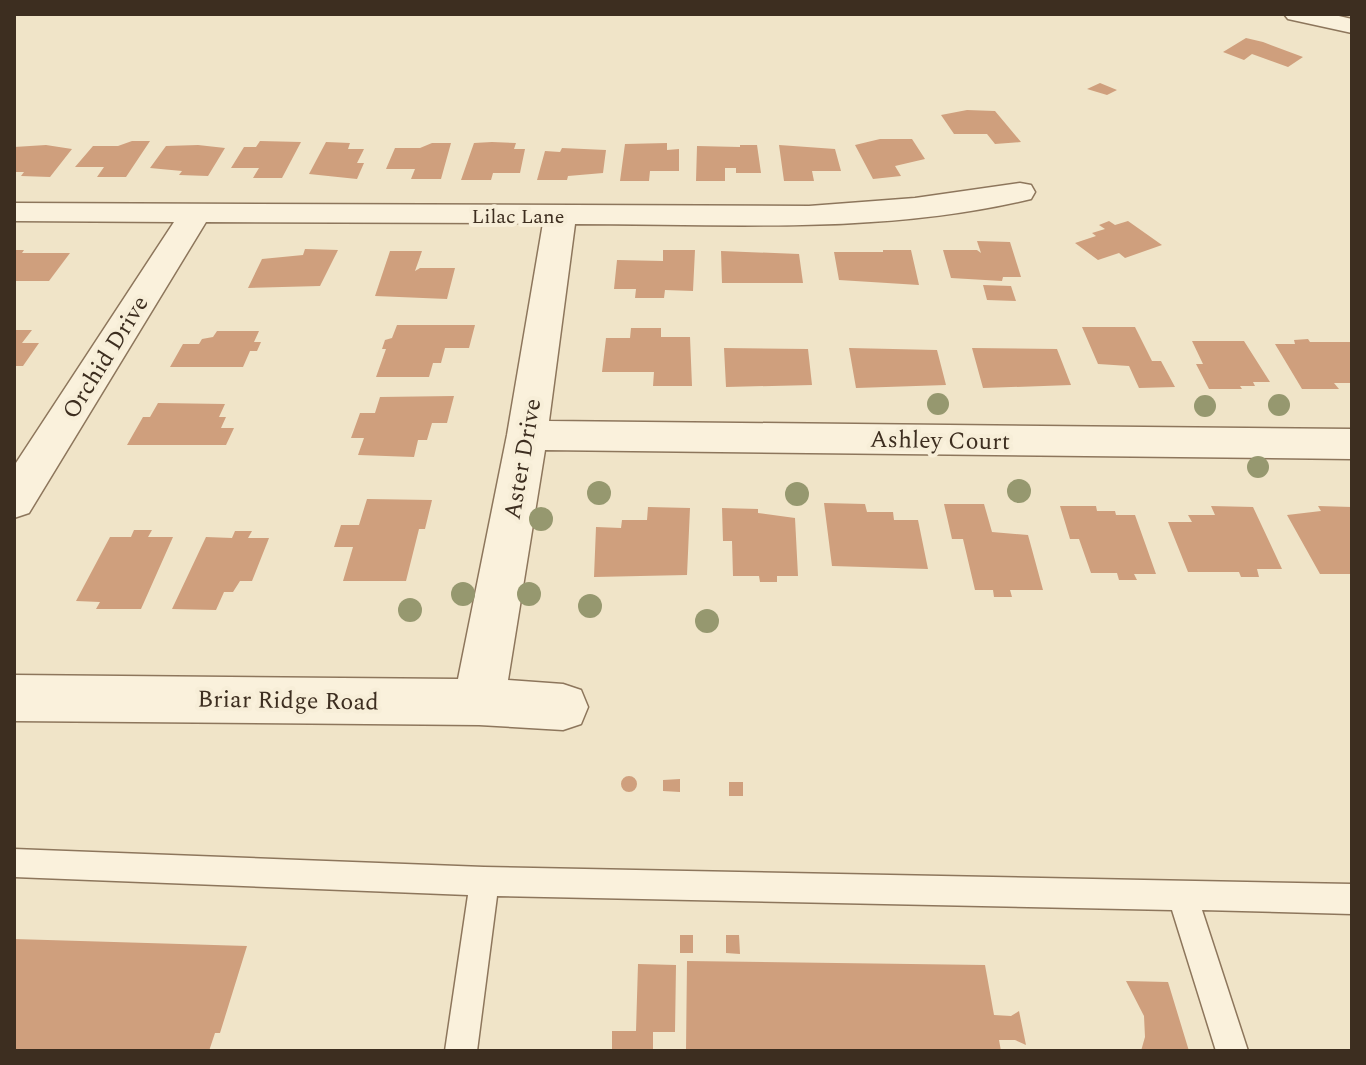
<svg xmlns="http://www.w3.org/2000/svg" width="1366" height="1065" font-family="Spectral,serif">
	<rect width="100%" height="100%" fill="#f0e4c8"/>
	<path fill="#cf9f7d" d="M1246 38 1263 42 1303 57 1288 67 1252 54 1244 60 1223 52Z
		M1100 83 1117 90 1107 95 1087 89Z
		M967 110 995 111 1021 142 995 144 987 134H954L941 115Z
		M880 139H912L925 159 895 166 901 176 873 179 855 145Z
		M132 141H150L126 177H97L104 167H75L93 146H118Z
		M260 141 301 142 282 178H253L259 168H231L244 147H256Z
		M326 142 350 143 348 149H364L357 163H364L357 179 309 174Z
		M492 142 516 143 514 149H525L520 173H493L491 180H461L474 143Z
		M432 143H451L441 179H411L415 169H386L395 148H420Z
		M667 143V150L679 149V171H650L649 181H620L625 144Z
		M46 145 72 149 50 177 21 176 24 172H14V147Z
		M198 145 225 148 208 176 179 175 182 171 150 168 166 146Z
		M740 145H757L761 173H736V168H725V181H696L697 146 740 147Z
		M779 145 835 149 841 171H812L814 181H784Z
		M562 148 606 150 603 173 568 176 567 180H537L545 151 560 152Z
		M1109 221 1115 225 1128 221 1162 245 1125 258 1119 253 1098 260 1075 243 1096 236 1092 233 1105 229 1099 225Z
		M977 241 1010 242 1021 277H1003L1002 281 951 278 943 250H977L981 253Z
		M305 249 338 250 320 286 248 288 262 259 303 255Z
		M14 250H24L22 253H70L49 281H14Z
		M663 250H695L693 291 665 290 664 298H635L636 289H614L617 260 663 261Z
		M883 250H911L919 285 839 280 834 252H883Z
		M390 251H422L415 271 420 268H455L447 299 375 296Z
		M721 251 799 254 803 283H722Z
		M983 285 1011 286 1016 301 987 300Z
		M397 325H475L469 348H445L441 363H433L429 377H376L386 349H382L385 340 392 338Z
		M1082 327H1135L1152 361H1161L1175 387 1139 388 1129 366 1098 364Z
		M631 328H661V337H690L692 386H653L654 372H602L606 338H630Z
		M14 330H32L22 343H39L23 366H14Z
		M217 331H259L254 342H261L257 351H250L243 367H170L183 344H199L202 339 213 337Z
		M1308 339 1310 342H1350L1352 383H1334L1339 389H1302L1275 344H1295L1294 340Z
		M1192 341H1244L1270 382H1253L1255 386H1240L1242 389H1209L1196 364H1203Z
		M724 348 808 349 812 385 726 387Z
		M849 348 937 350 946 385 856 388Z
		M972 348 1057 349 1071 385 983 388Z
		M454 396 447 423H432L427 440H418L414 457 358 455 364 438H351L360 413H375L380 397Z
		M158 403 225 404 219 417H226L221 428H234L226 445H127L143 417H150Z
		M367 499 432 500 425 529H419L406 581H343L353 547H334L341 525H359Z
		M824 503 865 504 867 512H893L894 520H918L928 569 832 566Z
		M944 504H984L992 532 1028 535 1043 590H1010L1012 597H994L993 590H975L963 539H952Z
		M1060 506H1096L1097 511H1115L1116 515H1135L1156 574H1134L1137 580H1119L1117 573H1091L1079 539H1070Z
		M1211 506 1253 507 1282 569H1257L1259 577H1241L1239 572H1188L1168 522H1192L1188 515H1215Z
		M1318 506 1352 507V574H1320L1287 515 1321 511Z
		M648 507 690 508 687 575 594 577 596 527 621 528 622 520H647Z
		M722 508 758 509V513L795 518 798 576H777V582H760L759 576H733L732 541H723Z
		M134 530H152L148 537H173L141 609H96L100 602 76 601 110 537H131Z
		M235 531H252L248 538H269L252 581H240L233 592H224L216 610 172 609 206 537 232 538Z
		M621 784a8 8 0 1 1 16 0a8 8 0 1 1-16 0Z
		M680 779V792L663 791V780Z
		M729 782H743V796H729Z
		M680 935H693V953H680Z
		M726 935H739L740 954 726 953Z
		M14 939 247 946 220 1033H215L209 1051H14Z
		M687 961 985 965 994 1015 1011 1016 1019 1011 1026 1045 1015 1040H999L1001 1051H686Z
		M638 964 676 965 675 1032H653V1051H612V1031H636Z
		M1126 981 1168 982 1189 1051H1141L1145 1037 1144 1016Z"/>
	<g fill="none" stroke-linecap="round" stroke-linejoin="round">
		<defs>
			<path id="service" d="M14 849 484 867 1352 884V914L1202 910 1248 1051H1216L1172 910 497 896 477 1051H445L468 895 14 877Z"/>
			<path id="minor" d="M1284 14H1330L1352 19V33L1288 19Z
				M1020 183 1031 185 1035 192 1031 199C883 235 726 224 575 224L549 421 1352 429V459L545 450 508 680 563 684 581 690 588 707 581 724 563 730 479 725 14 721V675L458 679 507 435 543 223 206 222 29 513 14 518V466L174 222 14 221V203L809 206 915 198Z"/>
		</defs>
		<use href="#service" stroke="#8d765c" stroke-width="3"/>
		<use href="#minor" stroke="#8d765c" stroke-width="3"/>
		<use href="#service" fill="#faf1dc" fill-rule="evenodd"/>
		<use href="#minor" fill="#faf1dc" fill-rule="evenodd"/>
	</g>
	<g fill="#96986f">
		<circle cx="938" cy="404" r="11"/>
		<circle cx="1279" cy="405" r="11"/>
		<circle cx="1205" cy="406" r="11"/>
		<circle cx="1258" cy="467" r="11"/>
		<circle cx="1019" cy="491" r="12"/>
		<circle cx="599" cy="493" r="12"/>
		<circle cx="797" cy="494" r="12"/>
		<circle cx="541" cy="519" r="12"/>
		<circle cx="463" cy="594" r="12"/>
		<circle cx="529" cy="594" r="12"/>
		<circle cx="590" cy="606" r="12"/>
		<circle cx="410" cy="610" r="12"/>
		<circle cx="707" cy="621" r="12"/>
	</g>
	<g text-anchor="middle" stroke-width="8" stroke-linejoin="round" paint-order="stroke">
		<g font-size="20" fill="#3d2e20" stroke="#f7eed8">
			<text x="518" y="223">Lilac Lane</text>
		</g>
		<g font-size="24" fill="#3d2e20" stroke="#f7eed8">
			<text transform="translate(105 357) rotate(-58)" y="8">Orchid Drive</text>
			<text transform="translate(940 440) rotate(1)" y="8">Ashley Court</text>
			<text transform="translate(522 459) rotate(-80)" y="8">Aster Drive</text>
			<text transform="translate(288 700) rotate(1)" y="8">Briar Ridge Road</text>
		</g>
	</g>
	<rect width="1366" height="1065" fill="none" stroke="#3d2e20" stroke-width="32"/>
</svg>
